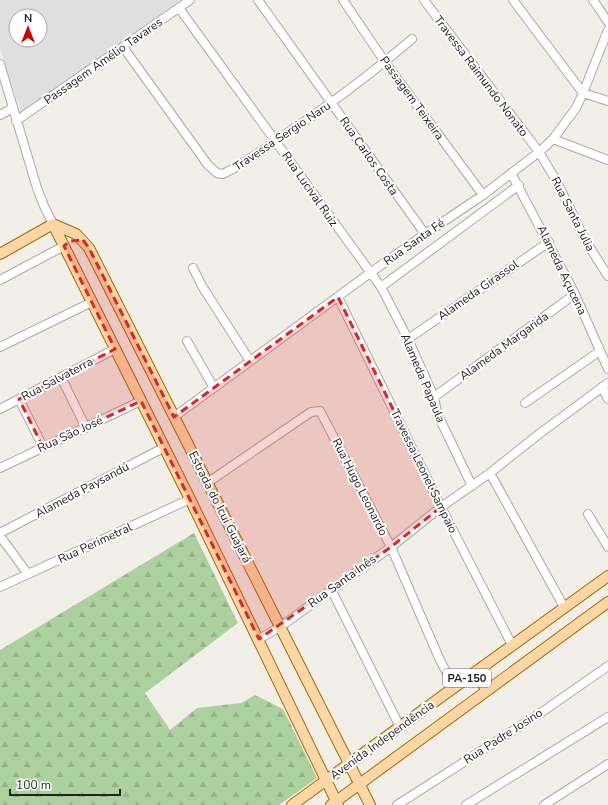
<svg xmlns="http://www.w3.org/2000/svg" width="608" height="805" font-family="'Nunito Sans',sans-serif">
	<defs>
		<pattern id="forest-firs" width="22" height="20" patternUnits="userSpaceOnUse"><rect width="22" height="20" fill="#add19e"/><path d="M5 1l3.5 6h-7zM16 11l3.5 6h-7z" fill="#95b388"/></pattern>
	</defs>
	<rect width="100%" height="100%" fill="#f2efe9"/>
	<path fill="#e0dfdf" fill-rule="evenodd" d="M0 0H180L21 113 0 48ZM16 16H40V40H16Z"/>
	<path fill="url(#forest-firs)" d="M194 533 238 623 145 693 170 730 197 708 241 703 255 695 283 709 317 778 279 805H0V650Z"/>
	<g fill="none" stroke-linecap="round" stroke-linejoin="round">
		<defs>
			<path id="minor" d="M258 0 425 234
				M343 0 385 62 483 195
				M424 0 539 152 557 182 585 240 608 276
				M513 0 583 93 608 101
				M593 0 608 22
				M179 8 381 287 408 339 434 397 437 413 472 486
				M123 47 208 165 217 173 223 174C247 162 269 146 290 131 333 103 373 72 412 39
				M0 64 37 188 44 206 53 224
				M0 115 13 108
				M16 121 190 0
				M553 139 608 160
				M511 173 575 294 608 369
				M193 268 202 286 250 361
				M0 280 64 246
				M381 287 519 185
				M338 297 441 507 512 645
				M408 339 549 242
				M187 341 214 388
				M0 347 92 302
				M61 377 86 428
				M602 387 608 399
				M434 397 575 294
				M19 399 43 447
				M525 403 600 351
				M0 409 115 349
				M174 417 370 273 425 234 483 195 539 152 553 139 576 108 583 93 608 30
				M0 468 141 401
				M490 473 564 607
				M207 483 311 412 320 411 391 547 439 658 454 687
				M588 514 608 547
				M0 533 165 447
				M0 536 28 574
				M0 587 190 499
				M331 589 400 727
				M259 639 280 627 391 547 441 507 490 473 539 434 608 383
				M397 805 542 712 608 666
				M466 805 608 717
				M544 805 608 764"/>
			<path id="major" d="M53 224 76 234 89 248 370 805
				M53 224 190 499 338 805
				M0 254 53 224
				M476 671 486 690
				M292 805 608 576
				M331 805 608 602"/>
		</defs>
		<use href="#minor" stroke="#a9a9a9" stroke-width="10"/>
		<use href="#major" stroke="#a06b00" stroke-width="12"/>
		<use href="#minor" stroke="#fff" stroke-width="8"/>
		<use href="#major" stroke="#fcd6a4" stroke-width="10"/>
	</g>
	<path fill="#d62828" fill-opacity="0.2" stroke="#d62828" stroke-width="3" stroke-dasharray="8 5" stroke-linejoin="round" d="M83 240 89 248 174 417 338 297 441 507 391 547 259 639 141 401 43 447 19 399 115 349 64 246 70 241Z"/>
	<g text-anchor="middle" stroke-width="4" stroke-linejoin="round" paint-order="stroke">
		<rect fill="#fff" stroke="#646464" stroke-width="1" x="443" y="669" width="48" height="18" rx="3"/>
		<g font-size="11" font-weight="bold" fill="#222">
			<text x="467" y="682">PA-150</text>
		</g>
		<g font-size="12" fill="#222" stroke="#fff">
			<text transform="translate(103 61) rotate(-35)" y="4">Passagem Amélio Tavares</text>
			<text transform="translate(481 76) rotate(53)" y="4">Travessa Raimundo Nonato</text>
			<text transform="translate(412 98) rotate(54)" y="4">Passagem Teixeira</text>
			<text transform="translate(282 136) rotate(-34)" y="4">Travessa Sergio Naru</text>
			<text transform="translate(369 156) rotate(55)" y="4">Rua Carlos Costa</text>
			<text transform="translate(310 189) rotate(55)" y="4">Rua Lucival Ruiz</text>
			<text transform="translate(573 214) rotate(63)" y="4">Rua Santa Julia</text>
			<text transform="translate(414 242) rotate(-35)" y="4">Rua Santa Fé</text>
			<text transform="translate(562 270) rotate(64)" y="4">Alameda Açucena</text>
			<text transform="translate(478 290) rotate(-35)" y="4">Alameda Girassol</text>
			<text transform="translate(504 346) rotate(-36)" y="4">Alameda Margarida</text>
			<text transform="translate(423 378) rotate(67)" y="4">Alameda Papaula</text>
			<text transform="translate(57 379) rotate(-28)" y="4">Rua Salvaterra</text>
			<text transform="translate(70 434) rotate(-25)" y="4">Rua São José</text>
			<text transform="translate(424 471) rotate(64)" y="4">Travessa Leonel Sampaio</text>
			<text transform="translate(360 487) rotate(63)" y="4">Rua Hugo Leonardo</text>
			<text transform="translate(82 490) rotate(-28)" y="4">Alameda Paysandú</text>
			<text transform="translate(220 507) rotate(63)" y="4">Estrada do Icuí Guajará</text>
			<text transform="translate(95 543) rotate(-25)" y="4">Rua Perimetral</text>
			<text transform="translate(342 581) rotate(-36)" y="4">Rua Santa Inês</text>
			<text transform="translate(503 736) rotate(-33)" y="4">Rua Padre Josino</text>
			<text transform="translate(382 740) rotate(-36)" y="4">Avenida Independência</text>
		</g>
	</g>
	<g transform="translate(28 28)"><circle r="19" fill="#ffffff" stroke="#a7a7a7"/>
	<path d="M0-3L7 15L0 10L-7 15Z" fill="#d40000"/>
	<text y="-6" font-size="11" font-weight="bold" text-anchor="middle" fill="#222222">N</text>
	</g>
	<path d="M10 789v6h110v-6" fill="none" stroke="#222222" stroke-width="2"/>
	<text x="16" y="789" font-size="12" fill="#222222" stroke="#ffffff" stroke-width="3" paint-order="stroke">100 m</text>
</svg>
